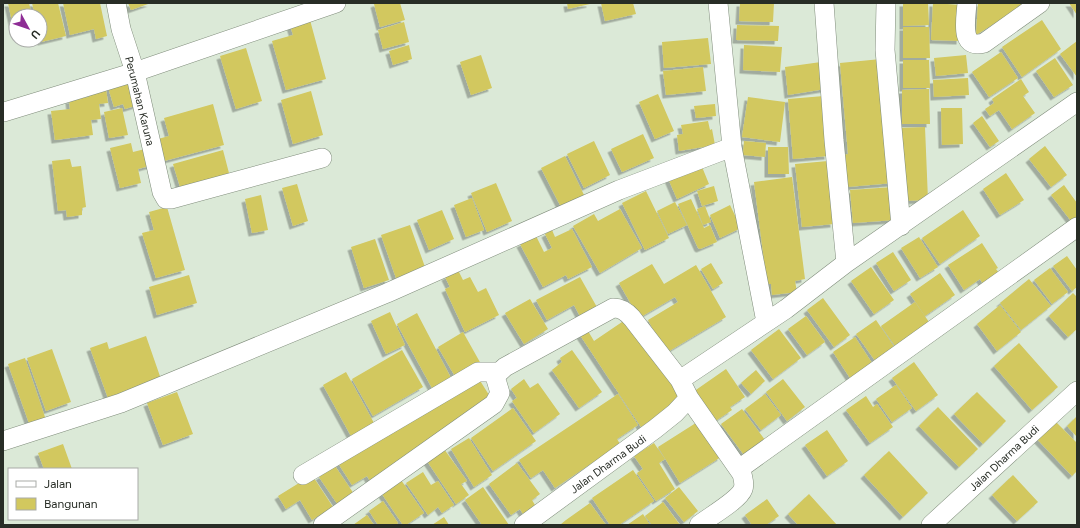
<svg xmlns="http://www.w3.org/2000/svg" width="1080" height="528" font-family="Figtree,sans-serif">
	<defs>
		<filter id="shadow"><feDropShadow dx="-3.5" dy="3.5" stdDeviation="0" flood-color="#0004"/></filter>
	</defs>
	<rect width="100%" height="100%" fill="#dbe9d7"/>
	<path fill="#d2c85e" filter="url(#shadow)" d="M8 3H29L32 16H16V30L14 31Z
		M32 3H58L66 36 41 42 40 16H35Z
		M63 3H100L107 36 96 39 94 29 70 35Z
		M128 3H151L131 10Z
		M377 3H400L405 20 380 27 374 4Z
		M567 3H590V4L568 9Z
		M601 3H633L636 14 605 21Z
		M740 3H774L773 22 739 21Z
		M903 3H928L929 25 903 26Z
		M933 3 961 5 960 41 931 40Z
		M978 3H1021V7L976 35Z
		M1069 3H1077V15Z
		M310 20 326 79 286 90 272 41 293 35 290 25Z
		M1042 20 1061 49 1022 77 1002 47Z
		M404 22 409 42 383 49 378 30Z
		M737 25 779 26 778 41 736 40Z
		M903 27H929L930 58H903Z
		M708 38 711 64 664 68 662 42Z
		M1077 41V77L1060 54Z
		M409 45 412 59 393 65 389 51Z
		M744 45 782 47 780 72 743 70Z
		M246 48 262 101 236 109 220 56Z
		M1001 52 1018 78 989 97 972 72Z
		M481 55 492 88 471 95 460 62Z
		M966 55 968 73 936 76 934 58Z
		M1055 58 1073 85 1054 97 1036 71Z
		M881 59 893 183 847 187 844 155 848 154 840 63Z
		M903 60H929L930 88H903Z
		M821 62 825 89 788 95 785 67Z
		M703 67 706 91 666 95 663 71Z
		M968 78 969 95 934 97 933 80Z
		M134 79 141 104 125 109 123 104 114 107 107 84Z
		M1021 79 1029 92 1023 96 1035 113 1012 129 999 110 990 116 985 109 994 103 992 99Z
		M106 89 108 103 99 104 101 119 91 120 93 135 55 140 51 111 70 109 69 100 89 97 88 92Z
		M929 89 930 124H902V90Z
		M311 91 323 135 293 144 281 100Z
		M658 94 674 131 655 139 639 102Z
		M824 96 828 156 793 159 788 99Z
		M748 97 785 102 780 142 742 137Z
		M213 104 224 145 164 161 158 139 169 136 164 118Z
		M715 104 716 116 696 118 694 106Z
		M122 108 128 135 109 138 104 112Z
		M941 108H962L963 144 942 145Z
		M982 116 999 141 990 147 973 123Z
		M708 121 710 130 712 129 715 145 679 151 677 135 683 134 681 125Z
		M925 127 928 200 902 201 899 128Z
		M643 134 654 158 622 172 611 149Z
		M594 141 610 175 584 188 567 154Z
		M744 141 766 143 765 157 743 155Z
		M131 143 133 152 149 148 153 165 138 169 141 183 120 188 110 148Z
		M1045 146 1067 175 1051 187 1029 159Z
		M768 147H788L789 174H768Z
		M223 150 230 177 181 190 173 164Z
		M565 156 585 197 562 209 541 168Z
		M70 159 72 167 81 166 86 207 82 208V215L67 217 66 210 58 211 52 161Z
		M828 161 834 224 802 227 795 164Z
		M700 162 709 184 677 199 667 176Z
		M1006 173 1024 200 1000 215 983 189Z
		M792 177 805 279 795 281 797 292 772 295 771 284H767L754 182Z
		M496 183 512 221 487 232 471 193Z
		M297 184 308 221 293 226 282 188Z
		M1064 185 1077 203V217L1071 221 1051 195Z
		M714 186 718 201 702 206 697 191Z
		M893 187 895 220 853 223 850 190Z
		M646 191 669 238 645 250 622 203Z
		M261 195 268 230 252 233 245 199Z
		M472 198 484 230 466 237 454 205Z
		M691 199 704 228 710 225 717 242 700 249 698 248 678 204Z
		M675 202 687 225 668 234 657 211Z
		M730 205 741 228 720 238 710 215Z
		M705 206 711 222 703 225 697 209Z
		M167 207 185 270 156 278 142 233 154 230 149 212Z
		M620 209 642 248 600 273 573 226 594 214 598 221Z
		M442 210 454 239 429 250 417 220Z
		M963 210 980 236 940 264 922 238Z
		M410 225 425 267 396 278 381 235Z
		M572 229 592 267 568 279 566 275 543 287 520 244 536 236 544 252 552 248 545 234 552 230 555 237Z
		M919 237 938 267 920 278 901 248Z
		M375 239 389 280 364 288 351 247Z
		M982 243 998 268 996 269 999 273 983 284 980 279 964 290 948 265Z
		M893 252 911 280 894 291 876 263Z
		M1067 256 1077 270V287L1072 291 1053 266Z
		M711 263 723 283 713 289 701 269Z
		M652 264 664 284 696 265 726 317 666 353 648 320 678 302 675 297 639 318 619 283Z
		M871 267 894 300 874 314 851 281Z
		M1050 268 1068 292 1052 304 1034 280Z
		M458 270 463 280 470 277 478 292 486 288 499 315 465 332 445 289 450 287 445 277Z
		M940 273 955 295 925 316 910 294Z
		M189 275 197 303 157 315 149 287Z
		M580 277 598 309 581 318 574 305 547 320 536 300Z
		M1029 279 1051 306 1021 330 1000 303Z
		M1073 293 1077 297V329L1068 337 1049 316Z
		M823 298 850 335 834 347 807 310Z
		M530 299 548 329 524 344 505 313Z
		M915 302 929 322 895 346 881 326Z
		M1000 305 1021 332 997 351 977 324Z
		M390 312 405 345 386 354 371 321Z
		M417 313 451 378 432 388 397 324Z
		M806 316 825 342 807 355 788 329Z
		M625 320 683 398 641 427 580 335 588 331 594 341Z
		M876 320 895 348 876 362 856 334Z
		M779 329 801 358 773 379 751 350Z
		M463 332 481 364 456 378 438 347Z
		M146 336 162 382 109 401 90 348 107 342 109 349Z
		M855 337 872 363 850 378 833 352Z
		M1019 343 1058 387 1032 410 994 366Z
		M52 349 71 402 46 411 27 358Z
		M402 350 423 387 373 416 352 379Z
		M572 350 602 392 579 408 552 370 562 362 560 358Z
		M25 358 46 420 30 426 8 364Z
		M914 362 938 395 916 411 892 378Z
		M726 369 745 397 730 407 732 410 714 422 693 392Z
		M756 370 765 381 751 394 741 383Z
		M346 372 374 423 351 436 323 385Z
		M479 379 494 403 370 481 367 476 352 485 338 463Z
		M524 379 530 388 538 383 560 414 534 433 512 401 517 398 511 389Z
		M783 379 805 407 787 421 766 392Z
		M896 385 912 408 892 422 876 399Z
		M177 392 193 434 163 445 147 403Z
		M977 392 1006 421 983 444 954 414Z
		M618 394 638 425 617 439 620 444 555 488 543 470 531 478 519 460Z
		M765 394 781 415 761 430 745 409Z
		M866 396 873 407 877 404 893 427 870 443 846 410Z
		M938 407 978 449 959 467 919 426Z
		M513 408 536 441 493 471 471 438Z
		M742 409 768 444 747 459 721 424Z
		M1077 416V437L1067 426Z
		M1054 420 1077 443V471L1072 476 1036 438Z
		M699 421 721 457 680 483 658 447Z
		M827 430 848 461 827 476 805 445Z
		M469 438 492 475 474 487 451 449Z
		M654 443 665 459 659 463 675 489 656 501 637 473 643 469 634 456Z
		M63 444 72 469H44L38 453Z
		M444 449 467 481 461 484 469 495 456 504 427 461Z
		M889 451 928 493 903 517 864 475Z
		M517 463 540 494 532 500 535 505 523 514 520 509 511 515 489 484Z
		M335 466 354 494 338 505 319 477Z
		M633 470 654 501 619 525H610L592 498Z
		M423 472 431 485 438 481 454 505 442 513 438 507 428 515 406 483Z
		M312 475 333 507 312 520 300 500 286 509 278 496Z
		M1013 475 1038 502 1017 521 992 495Z
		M401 480 424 513 406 525H403L382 494Z
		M483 487 509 525H482L465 500Z
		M679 487 698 511 684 522 665 498Z
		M809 494 837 525H798L788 514Z
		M767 499 779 516 766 525H752L745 515Z
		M383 501 398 523 396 525H378L369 511Z
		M663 502 680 525H652L645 516Z
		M590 503 606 525H560L566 520Z
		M643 514 650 525H627Z
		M367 515 374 525H353Z
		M444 517 449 525H432Z"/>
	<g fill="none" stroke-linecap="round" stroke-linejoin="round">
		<defs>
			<path id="minor" d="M116 3 121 29 135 72 162 192 166 199H171L322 158
				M718 3 732 147 766 322
				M824 3 834 140 846 263
				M886 3 885 50 901 226
				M967 3C966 19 959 50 984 43L1040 3
				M4 112 135 72 336 3
				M680 380 786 309 846 263 1077 102
				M3 441 121 403 387 293 619 190 732 147
				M739 469 1077 227
				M303 475 478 372H497
				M323 525 494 404 500 393 495 376 505 367 613 308C621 308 626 311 632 318L680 380 689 398 742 474C743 479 745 484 743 489 739 500 709 517 699 525
				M524 525 655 429 675 413 689 398
				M931 525 1077 391"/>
		</defs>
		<use href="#minor" stroke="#808d7c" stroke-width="20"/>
		<use href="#minor" stroke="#fff" stroke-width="19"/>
	</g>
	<g text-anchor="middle" stroke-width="4" stroke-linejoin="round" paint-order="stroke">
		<g font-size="11" fill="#282d26" stroke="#fff">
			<text transform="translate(140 101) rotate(76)" y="4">Perumahan Karuna</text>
			<text transform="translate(1004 458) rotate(-43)" y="4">Jalan Dharma Budi</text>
			<text transform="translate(608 464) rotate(-36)" y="4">Jalan Dharma Budi</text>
		</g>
	</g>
	<rect width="1080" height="528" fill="none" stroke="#282d26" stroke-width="8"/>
	<rect x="8" y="468" width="130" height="52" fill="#ffffff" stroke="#a9aba8"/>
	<rect x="16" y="481" width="20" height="6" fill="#ffffff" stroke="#a9aba8"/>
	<text x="44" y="488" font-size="12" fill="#282d26">Jalan</text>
	<rect x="16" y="498" width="20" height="12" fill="#d2c85e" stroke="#a9aba8"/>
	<text x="44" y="508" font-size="12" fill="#282d26">Bangunan</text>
	<g transform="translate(28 28) rotate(130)"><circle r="19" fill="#ffffff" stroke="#a9aba8"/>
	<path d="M0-3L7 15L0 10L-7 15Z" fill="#8e2d95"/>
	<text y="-6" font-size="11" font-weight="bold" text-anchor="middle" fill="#282d26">U</text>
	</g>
</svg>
